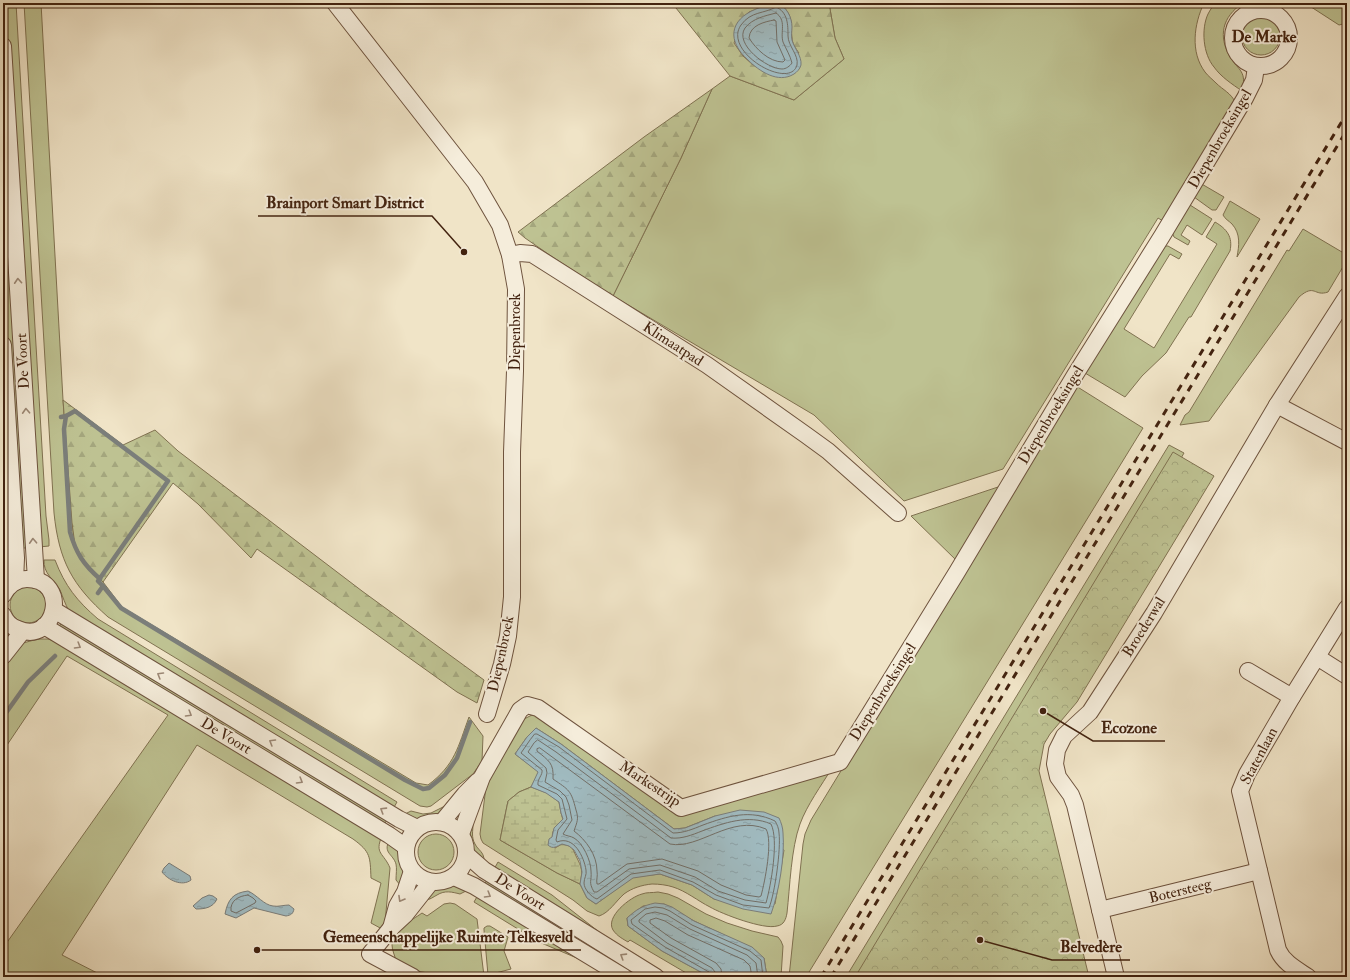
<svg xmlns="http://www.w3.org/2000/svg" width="1350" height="980" viewBox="0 0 1350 980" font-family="'IM FELL Double Pica',serif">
  <defs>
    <pattern id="forest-firs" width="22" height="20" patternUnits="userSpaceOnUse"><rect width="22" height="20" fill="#bec292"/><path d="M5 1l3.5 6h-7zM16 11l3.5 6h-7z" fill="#a4a67d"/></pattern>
    <pattern id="wetland-marsh" width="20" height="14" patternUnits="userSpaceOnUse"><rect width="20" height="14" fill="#bec292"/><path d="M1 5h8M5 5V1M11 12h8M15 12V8" fill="none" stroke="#a4a67d"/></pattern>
    <pattern id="park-crowns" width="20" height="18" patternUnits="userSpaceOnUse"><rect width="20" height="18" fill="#bec292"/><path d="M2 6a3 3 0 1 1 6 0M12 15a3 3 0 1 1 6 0" fill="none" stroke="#a4a67d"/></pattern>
    <pattern id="water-ripples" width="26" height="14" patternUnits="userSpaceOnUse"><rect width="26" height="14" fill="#a0bbc1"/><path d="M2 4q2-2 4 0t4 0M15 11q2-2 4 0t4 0" fill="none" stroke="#8ba0a5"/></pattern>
  </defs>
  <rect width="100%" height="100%" fill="#f0e4c7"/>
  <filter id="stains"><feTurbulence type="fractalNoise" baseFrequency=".005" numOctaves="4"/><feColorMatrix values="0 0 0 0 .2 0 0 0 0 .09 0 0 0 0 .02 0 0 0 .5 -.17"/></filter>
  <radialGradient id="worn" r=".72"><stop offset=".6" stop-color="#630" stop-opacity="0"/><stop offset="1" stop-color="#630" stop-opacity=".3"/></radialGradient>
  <g fill="#bec292" stroke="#807251" fill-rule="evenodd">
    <path d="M 5,3 L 16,3 L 46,516 L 49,540 L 49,546 L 39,547 L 35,504 Z"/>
    <path d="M 24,3 L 41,3 L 63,400 L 72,523 L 75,545 L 87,565 L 100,578 L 122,607 L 416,783 L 428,785 C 455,765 458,747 469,717 L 483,736 L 482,761 L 473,774 L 431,806 L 427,807 L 420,806 L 108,617 C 72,585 59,561 54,513 Z"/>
    <path d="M 829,3 L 1204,3 C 1194,24 1190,52 1205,72 C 1208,76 1212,79 1216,83 C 1223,90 1231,93 1235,102 L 1163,221 L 1158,218 L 1003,469 L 904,501 L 814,415 L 613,296 L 681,158 L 712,89 L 730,76 L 794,100 L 844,59 L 835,38 Z"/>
    <path d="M 1215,3 L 1243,3 C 1222,17 1218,36 1230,57 C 1239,71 1247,71 1242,91 C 1232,84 1221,77 1214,67 C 1203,54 1201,29 1208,14 C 1210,10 1213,6 1215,3 Z"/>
    <path d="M 1305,3 L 1347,3 L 1347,23 L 1339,25 Z"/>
    <circle cx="1261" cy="36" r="19"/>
    <path d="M 3,101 L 30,548 L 19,548 L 3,285 Z"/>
    <path d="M 1200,183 L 1224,197 L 1216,210 L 1212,210 L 1194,197 Z"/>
    <path d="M 1230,201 L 1260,219 L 1237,257 C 1239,246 1241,234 1232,224 C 1229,221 1225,219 1223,215 Z"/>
    <path d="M 1190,205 L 1212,219 L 1202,235 L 1187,225 L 1181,235 L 1190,241 L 1188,245 L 1174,237 L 1172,232 L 1188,206 Z"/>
    <path d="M 1215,222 C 1227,229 1233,237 1230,251 L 1191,317 L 1189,317 L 1166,353 L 1142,376 L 1125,397 L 1085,373 L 1163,246 L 1168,246 L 1182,254 L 1179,259 L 1170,254 L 1124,329 L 1154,348 L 1217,244 L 1206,237 Z"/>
    <path d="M 1303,229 L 1347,255 L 1347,260 L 1328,292 C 1314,297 1315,283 1299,297 L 1209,421 L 1180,425 L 1185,415 L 1189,412 L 1287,250 L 1289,251 Z"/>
    <path d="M 1076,386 L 1143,428 L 806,977 L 789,977 L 803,844 L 805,834 L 811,820 Z"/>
    <path d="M 3,412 L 11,546 L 3,547 Z"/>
    <path d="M 1169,445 L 1184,453 L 882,977 L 846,977 Z"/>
    <path d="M 1004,485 L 957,561 L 911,516 Z"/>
    <path d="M 44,560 L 55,560 C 65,586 77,601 98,619 L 397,802 L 393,809 L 69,611 C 65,604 63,597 60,590 C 54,580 43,573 44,560 Z"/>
    <circle cx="28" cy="605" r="18"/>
    <path d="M 63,620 L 388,818 L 383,827 L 57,630 Z"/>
    <path d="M 38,639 L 48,639 L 55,641 L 382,836 C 374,854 384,853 390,868 L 385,923 L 382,929 L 371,923 L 381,883 L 371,878 C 370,857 371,852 353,839 L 197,745 L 62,955 L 105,977 L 3,977 L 3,948 L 168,715 L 67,656 L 3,751 L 3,664 L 23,643 Z"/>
    <path d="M 532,715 L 537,715 L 671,811 L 832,768 C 821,786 807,805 800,824 C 791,849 790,886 787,913 C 786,919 784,925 777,926 C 764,930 722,914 710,907 C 698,901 686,891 673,887 C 667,885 659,884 652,884 C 642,885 632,888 624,894 C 616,901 609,913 599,916 L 587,911 L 573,900 L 483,843 L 481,839 L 480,834 L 487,779 L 522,720 ZM 536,728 L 561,744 L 674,829 L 685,828 L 715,816 L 784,850 L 775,904 L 714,899 L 692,885 L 660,874 L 633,877 L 596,904 L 587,898 L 580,884 L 557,873 L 500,840 L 508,801 L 519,792 L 531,787 L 539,772 L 515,754 L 527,737 Z"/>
    <path d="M 445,806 L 440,815 C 426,821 419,821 405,814 L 411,811 L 423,814 L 431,813 Z"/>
    <path d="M 473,824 C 473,831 471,837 475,844 C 478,850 484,852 484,860 L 470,848 L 467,835 Z"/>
    <circle cx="436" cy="852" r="18"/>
    <path d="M 389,841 C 404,856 406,865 401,886 L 396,880 C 396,874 397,869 396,864 C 393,854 383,853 389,841 Z"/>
    <path d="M 498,862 L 552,895 L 608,939 L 493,871 Z"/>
    <path d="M 488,878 L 559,926 L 558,928 L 483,887 Z"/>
    <path d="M 448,886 L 454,886 L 466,891 L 460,894 C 452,892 445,890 437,895 C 433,897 430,900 425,900 L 435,889 Z"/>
    <path d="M 658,892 L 668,894 L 678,898 L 706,914 L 727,923 L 752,931 L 778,937 L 781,941 L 783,946 L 781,977 L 767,977 L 764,958 L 720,933 L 694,921 L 664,904 L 643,906 L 627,918 L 628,926 L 662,951 L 710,977 L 693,977 L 630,940 L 628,942 C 623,939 617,936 613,930 C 605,917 630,897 642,894 C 647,892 652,893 658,892 Z"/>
    <path d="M 478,895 L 591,964 L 539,942 L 474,902 Z"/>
    <path d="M 450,903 L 455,904 L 477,919 L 484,976 L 451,977 L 411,970 L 396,961 C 395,956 392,950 392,945 C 393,929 411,921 422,913 L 427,916 L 444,904 Z"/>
    <path d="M 487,926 L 490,926 L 508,937 L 504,951 L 511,969 L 488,975 L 484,930 L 484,928 Z"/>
  </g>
  <g fill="url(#forest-firs)" stroke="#807251" fill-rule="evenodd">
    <path d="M 672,3 L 829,3 L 835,38 L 844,59 L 794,100 L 730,76 ZM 783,6 C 794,19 790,23 792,38 C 792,43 796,49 799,53 L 753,65 L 743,56 L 734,43 L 743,18 L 749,12 L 757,9 Z"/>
    <path d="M 712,89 L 681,158 L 613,296 L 554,258 L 525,238 L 518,232 L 644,137 Z"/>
    <path d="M 63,400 L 123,445 L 155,430 L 178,451 L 362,591 L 484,680 L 477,703 L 457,692 L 257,549 L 251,558 L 198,504 L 173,483 L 103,582 L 87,565 L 75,545 L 72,523 Z"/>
  </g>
  <path fill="url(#wetland-marsh)" stroke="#807251" d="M 531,787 L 547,793 L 559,802 L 561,813 L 563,819 C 552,832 550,830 555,848 L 562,844 C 572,846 572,847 576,856 C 582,868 583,870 580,884 L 557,873 L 500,840 L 508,801 L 519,792 Z"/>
  <path fill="url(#park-crowns)" stroke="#807251" d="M 1173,452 L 1214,476 L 1077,702 L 1050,734 L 1044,744 L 1039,771 L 1089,977 L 855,977 Z"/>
  <g fill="url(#water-ripples)" stroke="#7b7e7a">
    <path d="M 777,4 C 787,6 792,18 792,27 C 792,31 791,36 792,40 C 794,48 802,56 801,65 C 800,69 797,72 794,74 C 778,84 759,71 748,60 C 727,41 729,20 756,9 C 763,6 770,5 777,4 Z"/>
    <path d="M 536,728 L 561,744 L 674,829 L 685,828 L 715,816 L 740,810 L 764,812 L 779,818 C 781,822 783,828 783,833 C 785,856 779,892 771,914 L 743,909 L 714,899 L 692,885 L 660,874 L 633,878 L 596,904 L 587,898 L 580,884 L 582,872 L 580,861 L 574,850 L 569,846 L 562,844 C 557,846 553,850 548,845 L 549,839 L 552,837 L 554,828 L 563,819 L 561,813 L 559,802 L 546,793 L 531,787 L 538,772 L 515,754 L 527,737 Z"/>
    <path d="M 169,863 L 190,876 L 191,880 C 182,887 168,880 162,872 L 164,868 Z"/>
    <path d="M 248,891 C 257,895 264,905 273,906 C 278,907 284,905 289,905 L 294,909 C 293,914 291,915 286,916 L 254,908 L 236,918 L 225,914 C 228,899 233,893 248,891 Z"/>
    <path d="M 209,895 L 213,896 L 217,899 C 213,908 204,909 196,909 L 193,906 L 202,898 Z"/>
    <path d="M 655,903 L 664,904 L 672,907 L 694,921 L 752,947 L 764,958 L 767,977 L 710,977 L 662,951 L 628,926 L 627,918 C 637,909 642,906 655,903 Z"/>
  </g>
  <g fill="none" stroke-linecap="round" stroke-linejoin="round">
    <g stroke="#726f68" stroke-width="1">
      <path d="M 776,7 C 788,12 788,25 788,36 C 788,46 799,55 797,65 C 790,91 722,52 741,25 C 751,11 764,14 776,7 Z"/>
      <path d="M 776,13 C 787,20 780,32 783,42 C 786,49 790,55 792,63 C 790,66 786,69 782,69 C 767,69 734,44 745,28 C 753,18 765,16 776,13 Z"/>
      <path d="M 774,20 L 776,21 L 777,42 L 785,60 L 783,62 C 769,62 756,49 749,38 C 750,25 764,22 774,20 Z"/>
      <path d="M 535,734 L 537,734 L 559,747 L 673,833 C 684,833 693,829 703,825 C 728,816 750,809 775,821 C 777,824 779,829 779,833 C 781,849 775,893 769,908 L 743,905 L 716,895 L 693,882 L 660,870 L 631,874 L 597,899 C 591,897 584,889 584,883 C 584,878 587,875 586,870 C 584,857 574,835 557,842 L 556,840 L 558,830 L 567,819 L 562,799 L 557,794 L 538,785 C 537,779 543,775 542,770 L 521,753 L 530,740 Z"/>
      <path d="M 538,740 L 556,752 L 671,838 C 682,839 692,835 702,831 C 724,823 748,814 771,824 C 779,840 771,885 766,903 L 745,900 L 718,891 L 695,877 L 660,865 L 629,869 L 597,892 L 594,892 C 588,881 592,882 591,871 C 591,861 583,843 574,838 C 571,836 566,836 563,834 L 572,820 L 569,805 L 566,797 L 560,791 L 545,782 L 547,773 L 546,768 L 528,752 L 534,743 Z"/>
      <path d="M 540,748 L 670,844 C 699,850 731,814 766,829 C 773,841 765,881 761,896 L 759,897 L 746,895 L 721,885 L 698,871 L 662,859 L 627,864 L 599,884 L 597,884 C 596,880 598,876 597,871 C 597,855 586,840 574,831 C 577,822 579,819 576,810 C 571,790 569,790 553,779 C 554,763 549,761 537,751 L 537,749 Z"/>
      <path d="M 248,895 L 253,898 L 256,901 L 255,903 L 236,913 L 231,911 C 230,901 238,896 248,895 Z"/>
      <path d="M 711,977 L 709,972 L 665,947 L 632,924 L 631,920 L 645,909 L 655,907 L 663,908 L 670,911 L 692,925 L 750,951 L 761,960 L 763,977"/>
      <path d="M 716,977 L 715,972 L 712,968 L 667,943 L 639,922 L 639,920 L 646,914 L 655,912 L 667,915 L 690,929 L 747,955 L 756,963 L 758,977"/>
      <path d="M 722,977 L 721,969 L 716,963 L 671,938 L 650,923 L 650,920 L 656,918 L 665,921 L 688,935 L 744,960 L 750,966 L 752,977"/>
    </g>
    <g stroke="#7b7e7a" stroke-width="4.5">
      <path d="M 66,416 L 64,429 L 70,532 C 76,553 83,564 100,579"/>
      <path d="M 61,417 L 66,416 L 75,411 L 168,481 L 98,581 L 103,586 L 98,593"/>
      <path d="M 103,586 L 121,608 L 405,780 L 423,789 L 429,788 L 445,775 L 457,758 L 470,722"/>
      <path d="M 3,717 L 28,682 L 55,656"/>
    </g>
    <g stroke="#6e533e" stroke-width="18">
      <g id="minor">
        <path d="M 335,3 L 475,182 L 500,225 L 510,255 L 516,289 L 515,371 L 512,452 L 512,597 L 508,636 L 502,664 L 487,714"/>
        <circle cx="1261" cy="38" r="28"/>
        <path d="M 3,46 L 36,580"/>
        <path d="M 510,255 L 520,253 L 532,254 L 707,365 L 806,435 L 828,451 L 898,513"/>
        <path d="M 3,345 L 16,558 L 15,582"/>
        <path d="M 1277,405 L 1347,442"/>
        <path d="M 3,595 C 8,586 16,579 27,579 C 71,579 56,646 18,629 C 11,627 6,622 3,615"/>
        <path d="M 54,610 L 399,819 L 417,828"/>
        <path d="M 44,626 L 389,835 L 406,847"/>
        <path d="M 3,656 L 22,632"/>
        <path d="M 1317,657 L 1347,676"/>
        <path d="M 1248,671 L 1292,697"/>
        <circle cx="436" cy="852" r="30"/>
        <path d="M 442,822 L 465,794 L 478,781"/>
        <path d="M 461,834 L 482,777 L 520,710 L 527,705 L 538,708 L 681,808 L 840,762 L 957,572 L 1075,375 L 1162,236 L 1245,98 L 1254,80 L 1256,67"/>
        <path d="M 467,855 L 484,870 L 656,977"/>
        <path d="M 454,877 L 474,886 L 624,977"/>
        <path d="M 1100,910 L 1259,871"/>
        <path d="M 391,928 L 397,906 L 405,892 L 412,871"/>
        <path d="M 413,977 L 370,954 L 391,928 L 405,915 L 431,882"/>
        <path d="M 1116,977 L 1075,805 L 1071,795 L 1058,777 L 1055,764 L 1057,750 L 1064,736 L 1090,712 L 1154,613 L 1277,405 L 1347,296"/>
        <path d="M 1308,977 C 1296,969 1284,963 1278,950 L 1240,791 L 1247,774 L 1292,697 L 1347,608"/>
      </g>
    </g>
    <use href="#minor" stroke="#f5eddb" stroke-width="16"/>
    <g stroke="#432310" stroke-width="3" stroke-dasharray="7 7" stroke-linecap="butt">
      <path d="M 821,977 L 1347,113"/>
      <path d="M 831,977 L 1347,130"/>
    </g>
  </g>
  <defs><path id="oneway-chevron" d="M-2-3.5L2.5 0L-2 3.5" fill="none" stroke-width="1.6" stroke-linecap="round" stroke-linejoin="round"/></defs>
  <g stroke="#9c8876">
    <use href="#oneway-chevron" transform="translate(18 281) rotate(-94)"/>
    <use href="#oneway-chevron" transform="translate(26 411) rotate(-93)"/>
    <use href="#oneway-chevron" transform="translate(33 541) rotate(-93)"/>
    <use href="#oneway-chevron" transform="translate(78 646) rotate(31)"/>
    <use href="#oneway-chevron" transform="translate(160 675) rotate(-149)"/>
    <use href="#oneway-chevron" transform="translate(189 714) rotate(31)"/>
    <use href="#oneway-chevron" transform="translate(272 742) rotate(-149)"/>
    <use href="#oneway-chevron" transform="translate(300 781) rotate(31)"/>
    <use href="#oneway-chevron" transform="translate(383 810) rotate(-148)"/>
    <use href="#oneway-chevron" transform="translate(488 895) rotate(31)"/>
    <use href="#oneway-chevron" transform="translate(401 899) rotate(120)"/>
    <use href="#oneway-chevron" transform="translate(623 956) rotate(-148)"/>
  </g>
  <g text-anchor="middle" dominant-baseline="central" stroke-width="4" stroke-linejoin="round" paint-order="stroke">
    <g font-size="15" fill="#432310" stroke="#f5eddb">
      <text transform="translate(1220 139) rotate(-60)">Diepenbroeksingel</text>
      <text transform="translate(515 332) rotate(-90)">Diepenbroek</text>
      <text transform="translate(673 344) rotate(33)">Klimaatpad</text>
      <text transform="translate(23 361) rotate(-93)">De Voort</text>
      <text transform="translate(1051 415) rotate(-59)">Diepenbroeksingel</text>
      <text transform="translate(1144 627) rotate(-58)">Broederwal</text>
      <text transform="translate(501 654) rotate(-78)">Diepenbroek</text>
      <text transform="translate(883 692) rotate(-58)">Diepenbroeksingel</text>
      <text transform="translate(226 736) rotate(31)">De Voort</text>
      <text transform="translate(1259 756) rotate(-62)">Statenlaan</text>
      <text transform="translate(650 784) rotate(33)">Markestrijp</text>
      <text transform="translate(1180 891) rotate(-14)">Botersteeg</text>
      <text transform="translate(520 892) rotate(32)">De Voort</text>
    </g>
    <g font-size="16" font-weight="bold" fill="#432310" stroke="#f5eddb">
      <text x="1264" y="37">De Marke</text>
    </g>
  </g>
  <path fill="none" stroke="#432310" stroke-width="1.5" d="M464 252L432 216H258M1043 711L1093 741H1165M257 950L315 950H581M980 940L1052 960H1130"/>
  <g fill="#432310" stroke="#f5eddb" stroke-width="1.5">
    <circle cx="464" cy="252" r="4"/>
    <circle cx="1043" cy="711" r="4"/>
    <circle cx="257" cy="950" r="4"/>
    <circle cx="980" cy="940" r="4"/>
  </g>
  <g font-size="16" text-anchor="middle" font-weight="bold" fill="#432310" stroke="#f5eddb" stroke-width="4" stroke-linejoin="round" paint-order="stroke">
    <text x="345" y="208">Brainport Smart District</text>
    <text x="1129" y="733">Ecozone</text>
    <text x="448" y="942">Gemeenschappelijke Ruimte Telkesveld</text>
    <text x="1091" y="952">Belvedère</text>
  </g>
  <rect width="1350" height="980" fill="none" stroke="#f0e4c7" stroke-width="16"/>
  <rect x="4" y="4" width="1342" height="972" fill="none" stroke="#432310" stroke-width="2"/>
  <rect x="8" y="8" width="1334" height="964" fill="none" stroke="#432310"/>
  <rect width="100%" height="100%" filter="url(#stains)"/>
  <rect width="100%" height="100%" fill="url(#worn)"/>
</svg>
